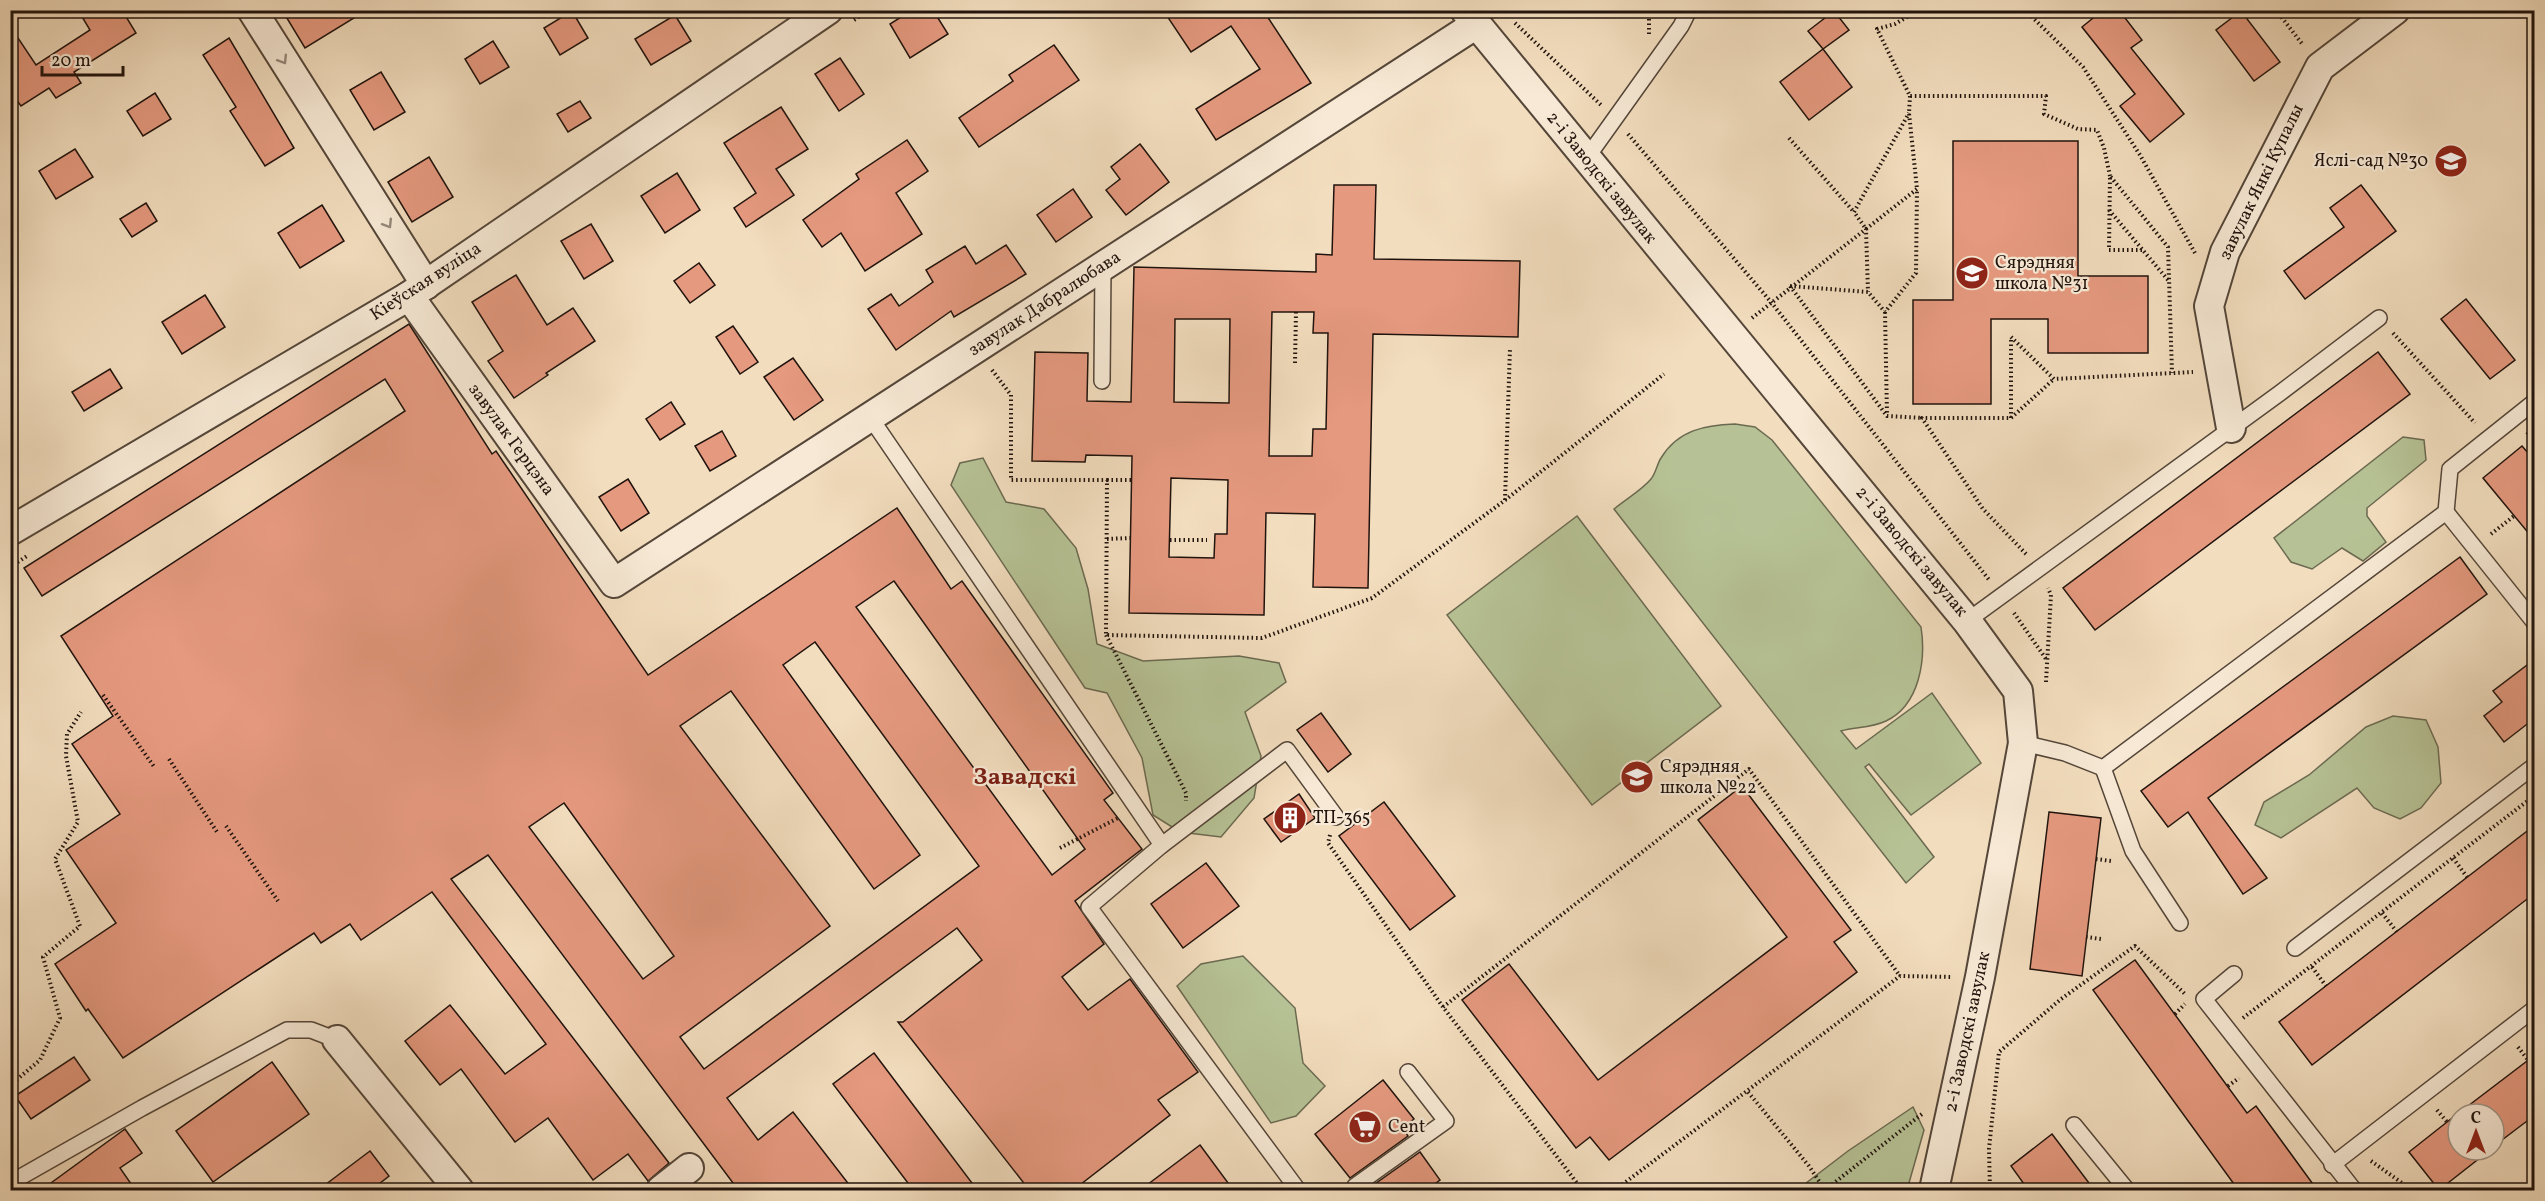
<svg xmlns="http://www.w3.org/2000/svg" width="2545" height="1201" viewBox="0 0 2545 1201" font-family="Vollkorn,serif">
  <rect width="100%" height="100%" fill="#f2ddbe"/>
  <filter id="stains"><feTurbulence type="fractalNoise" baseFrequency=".00333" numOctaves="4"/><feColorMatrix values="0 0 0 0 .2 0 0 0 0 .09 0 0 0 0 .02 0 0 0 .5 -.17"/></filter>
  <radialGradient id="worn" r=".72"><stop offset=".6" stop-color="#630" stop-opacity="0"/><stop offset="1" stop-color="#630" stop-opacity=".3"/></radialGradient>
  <g fill="#b6c295" stroke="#6b6a51" stroke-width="1.5">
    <path d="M 1735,424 L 1755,427 L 1772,440 L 1921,627 C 1926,659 1920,705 1886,721 C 1871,728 1856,727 1841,731 L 1856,749 L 1932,693 L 1981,763 L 1911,815 L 1869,764 L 1865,767 L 1934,857 L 1906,883 L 1614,509 C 1626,499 1642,490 1651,479 C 1656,473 1657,464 1661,458 C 1678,430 1705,425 1735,424 Z"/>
    <path d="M 2403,437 L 2424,440 L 2426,460 L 2367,508 L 2367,516 L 2386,542 L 2363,561 L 2342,548 L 2312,569 L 2291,562 L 2274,538 Z"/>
    <path d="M 983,458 L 1006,502 L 1044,509 L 1076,548 L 1088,589 L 1097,644 L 1143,661 L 1239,656 L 1279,663 L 1286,682 L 1245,712 L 1261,756 L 1254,798 L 1221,837 L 1180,832 L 1153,815 L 1142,758 L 1107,693 L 1085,688 L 951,485 L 960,463 Z"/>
    <path d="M 1577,516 L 1721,706 L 1592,805 L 1447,615 Z"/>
    <path d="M 2393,716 L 2426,720 L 2438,747 L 2441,783 L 2421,808 L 2400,819 L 2374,808 L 2357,788 L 2281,838 L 2255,825 L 2264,802 L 2309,775 L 2366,727 Z"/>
    <path d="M 1243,956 L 1295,1008 L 1303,1063 L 1325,1086 L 1296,1116 L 1271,1123 L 1177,986 L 1201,964 Z"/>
    <path d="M 1913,1107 L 1924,1130 L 1907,1190 L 1797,1190 L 1848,1151 Z"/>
  </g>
  <g fill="#e5997f" stroke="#20130d" stroke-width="1.5" fill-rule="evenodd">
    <path d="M 78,10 L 122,10 L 136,33 L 74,72 L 81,83 L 56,98 L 49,88 L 21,106 L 10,91 L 10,26 L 36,65 L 90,30 Z"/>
    <path d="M 282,10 L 367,10 L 305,48 Z"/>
    <path d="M 912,10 L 933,10 L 948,34 L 910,58 L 890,24 Z"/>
    <path d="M 1163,10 L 1263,10 L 1311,83 L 1216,140 L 1196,109 L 1260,69 L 1231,26 L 1191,52 Z"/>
    <path d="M 2103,10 L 2119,10 L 2142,40 L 2131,48 L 2184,114 L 2150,142 L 2120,106 L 2135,94 L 2082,27 Z"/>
    <path d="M 572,11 L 588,38 L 560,55 L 544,28 Z"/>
    <path d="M 1834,11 L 1849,30 L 1823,49 L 1808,31 Z"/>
    <path d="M 2241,11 L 2280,62 L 2254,81 L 2216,30 Z"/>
    <path d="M 675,15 L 691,41 L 651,65 L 635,39 Z"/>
    <path d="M 229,38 L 294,148 L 265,166 L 230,111 L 236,107 L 203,55 Z"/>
    <path d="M 493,41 L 509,67 L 480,84 L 465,59 Z"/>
    <path d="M 1054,45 L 1079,80 L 979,147 L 959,118 L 1013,81 L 1009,75 Z"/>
    <path d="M 1823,49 L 1852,87 L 1809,120 L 1780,82 Z"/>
    <path d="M 840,58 L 864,94 L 839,111 L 815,74 Z"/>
    <path d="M 381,72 L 405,112 L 374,130 L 350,90 Z"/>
    <path d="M 155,93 L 171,119 L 143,136 L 127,111 Z"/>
    <path d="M 580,101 L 591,118 L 568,132 L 557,114 Z"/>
    <path d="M 781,107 L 808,149 L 776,169 L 794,195 L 746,227 L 734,208 L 756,193 L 724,143 Z"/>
    <path d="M 907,140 L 928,171 L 896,193 L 922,234 L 865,271 L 841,233 L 822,247 L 803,220 L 859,179 L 856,174 Z"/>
    <path d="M 1953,141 L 2078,141 L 2078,276 L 2148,276 L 2148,353 L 2048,353 L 2048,319 L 1991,319 L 1991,404 L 1913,404 L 1913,300 L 1953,300 Z"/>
    <path d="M 1140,144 L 1169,182 L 1126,215 L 1106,190 L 1120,179 L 1111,167 Z"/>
    <path d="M 75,149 L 93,177 L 56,199 L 39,171 Z"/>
    <path d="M 429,157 L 453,197 L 412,222 L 388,182 Z"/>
    <path d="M 677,173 L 700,210 L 665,233 L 641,196 Z"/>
    <path d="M 1334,185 L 1376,185 L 1374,259 L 1520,261 L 1518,337 L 1373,334 L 1368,588 L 1313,587 L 1315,514 L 1266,513 L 1264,615 L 1129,613 L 1132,456 L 1086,455 L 1085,462 L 1032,461 L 1035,352 L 1088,353 L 1087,401 L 1131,402 L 1134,267 L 1316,272 L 1316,254 L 1332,255 ZM 1272,312 L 1314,312 L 1313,333 L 1328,333 L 1326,429 L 1313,429 L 1312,456 L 1269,456 ZM 1175,319 L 1230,319 L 1229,403 L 1174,402 ZM 1171,478 L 1228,480 L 1227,534 L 1215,534 L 1214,558 L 1169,557 Z"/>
    <path d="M 2361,185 L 2396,231 L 2305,299 L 2284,271 L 2344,227 L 2330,208 Z"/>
    <path d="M 1073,189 L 1092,217 L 1056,242 L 1037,215 Z"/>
    <path d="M 146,203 L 157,221 L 132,237 L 120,219 Z"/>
    <path d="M 322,205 L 344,241 L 300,268 L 278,233 Z"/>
    <path d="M 591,224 L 613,261 L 584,279 L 561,241 Z"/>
    <path d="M 1006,245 L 1026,274 L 954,317 L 951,311 L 896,350 L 868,309 L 891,294 L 899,306 L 933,282 L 926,270 L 965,246 L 976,264 Z"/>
    <path d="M 699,263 L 715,285 L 690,303 L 674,281 Z"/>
    <path d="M 516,275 L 547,325 L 573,308 L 595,341 L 546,373 L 548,375 L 514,398 L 488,361 L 503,351 L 472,302 Z"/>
    <path d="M 205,295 L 225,327 L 182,354 L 162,322 Z"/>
    <path d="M 2466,299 L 2515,360 L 2490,379 L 2441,319 Z"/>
    <path d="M 409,324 L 492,454 L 496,451 L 648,675 L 897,508 L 951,589 L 962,581 L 1113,793 L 1104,800 L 1142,849 L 1075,901 L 1104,944 L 1062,977 L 1088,1010 L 1130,979 L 1198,1072 L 1158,1100 L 1170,1115 L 1072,1191 L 1030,1191 L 898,1022 L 903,1022 L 982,960 L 957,928 L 727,1098 L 758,1140 L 793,1112 L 854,1191 L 739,1191 L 488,855 L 451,879 L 669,1163 L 648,1181 L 628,1154 L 593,1180 L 548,1118 L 515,1142 L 461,1069 L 440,1085 L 405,1041 L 450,1005 L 505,1074 L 546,1044 L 432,892 L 361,940 L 350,924 L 321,943 L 314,933 L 123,1058 L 88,1009 L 86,1011 L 55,964 L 116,923 L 66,850 L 120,814 L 72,744 L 113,716 L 61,636 L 405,411 L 385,379 L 42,596 L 24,568 ZM 894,581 L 1085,849 L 1052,875 L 856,607 ZM 815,642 L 979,866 L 704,1069 L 680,1037 L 830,926 L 680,726 L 731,691 L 874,889 L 920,855 L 783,665 ZM 564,803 L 674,956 L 643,979 L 529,827 Z"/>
    <path d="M 733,326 L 758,362 L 740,374 L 716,337 Z"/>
    <path d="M 2378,352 L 2410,394 L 2095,630 L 2063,588 Z"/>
    <path d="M 793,358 L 823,400 L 794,420 L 764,377 Z"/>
    <path d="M 110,369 L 122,388 L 84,411 L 72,392 Z"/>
    <path d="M 671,402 L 685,424 L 660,440 L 646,419 Z"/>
    <path d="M 722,431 L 736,456 L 710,471 L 695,446 Z"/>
    <path d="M 2522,446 L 2535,461 L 2535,541 L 2483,478 Z"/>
    <path d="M 628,479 L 649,513 L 621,531 L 599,497 Z"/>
    <path d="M 2460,557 L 2487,594 L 2208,798 L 2267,878 L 2243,894 L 2188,812 L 2168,827 L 2141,791 Z"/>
    <path d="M 2535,659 L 2535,718 L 2504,742 L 2484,716 L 2502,702 L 2493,691 Z"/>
    <path d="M 1321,713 L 1351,754 L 1328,772 L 1297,730 Z"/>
    <path d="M 1742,786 L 1851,930 L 1834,942 L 1857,972 L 1609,1160 L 1590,1137 L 1576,1148 L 1462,1000 L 1509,964 L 1598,1080 L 1787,937 L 1698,820 Z"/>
    <path d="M 1299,794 L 1315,818 L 1281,842 L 1264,819 Z"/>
    <path d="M 1384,802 L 1455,896 L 1410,930 L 1339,836 Z"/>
    <path d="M 2049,812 L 2101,818 L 2082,976 L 2030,969 Z"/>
    <path d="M 2535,825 L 2535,893 L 2312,1065 L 2279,1022 Z"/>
    <path d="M 1206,863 L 1239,906 L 1183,948 L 1151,904 Z"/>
    <path d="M 2135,960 L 2247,1113 L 2256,1106 L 2318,1191 L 2239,1191 L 2093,990 Z"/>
    <path d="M 874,1053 L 978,1191 L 914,1191 L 833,1084 Z"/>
    <path d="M 2535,1055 L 2535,1115 L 2494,1146 L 2494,1114 L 2458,1114 L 2458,1150 L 2490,1150 L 2439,1190 L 2409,1152 L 2447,1122 Z"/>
    <path d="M 74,1057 L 90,1080 L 31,1119 L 15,1096 Z"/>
    <path d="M 272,1062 L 309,1114 L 213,1182 L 176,1131 Z"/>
    <path d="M 1383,1080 L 1414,1119 L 1403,1128 L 1408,1136 L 1350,1178 L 1315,1134 Z"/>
    <path d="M 125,1129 L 142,1153 L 120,1168 L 136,1191 L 40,1191 Z"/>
    <path d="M 2052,1134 L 2095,1191 L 2029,1191 L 2011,1166 Z"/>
    <path d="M 1200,1145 L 1234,1191 L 1139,1191 Z"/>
    <path d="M 370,1151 L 389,1176 L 370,1191 L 317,1191 Z"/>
    <path d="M 1420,1152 L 1440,1180 L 1425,1191 L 1365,1191 Z"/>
  </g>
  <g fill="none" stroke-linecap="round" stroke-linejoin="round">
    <g stroke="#544639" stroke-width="18">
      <g id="service">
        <path d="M 1586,159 L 1681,26 L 1689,10"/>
        <path d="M 1102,381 L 1103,266"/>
        <path d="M 870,417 L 1162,845"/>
        <path d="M 2446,512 L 2534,622"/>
        <path d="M 1967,621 L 2280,393 L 2379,318"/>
        <path d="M 2023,743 L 2065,753 L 2103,768 L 2446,512 L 2450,469 L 2534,402"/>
        <path d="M 2103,768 L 2133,851 L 2180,923"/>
        <path d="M 2295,948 L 2534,766"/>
        <path d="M 2234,974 L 2204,999 L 2354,1190"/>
        <path d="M 2074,1125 L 2127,1190"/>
        <path d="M 2332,1165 L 2534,1009"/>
        <path d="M 10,1183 L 142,1108 L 287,1030 L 311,1030 L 337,1040"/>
        <path d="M 1298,1190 L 1089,907 L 1162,845 L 1287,750 L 1336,817"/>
        <path d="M 1354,1190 L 1355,1186 L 1446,1121 L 1408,1072"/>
      </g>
    </g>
    <g stroke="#544639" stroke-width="32">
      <g id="minor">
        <path d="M 252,10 L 426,285"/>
        <path d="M 1465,10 L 1967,621 L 2018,691 L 2023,743 L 1980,977 L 1934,1190"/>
        <path d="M 409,296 L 614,583 L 1475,25"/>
        <path d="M 2231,428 L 2209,306 L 2225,252 L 2320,67 L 2395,10"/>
        <path d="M 10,531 L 409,296 L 828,10"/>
        <path d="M 337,1040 L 459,1190"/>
        <path d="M 661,1190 L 689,1168"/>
      </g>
    </g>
    <g stroke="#20130d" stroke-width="4" stroke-dasharray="1.5 3" stroke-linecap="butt">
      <path d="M 1649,10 L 1649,35"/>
      <path d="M 1919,10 L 1895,24 L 1877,29 L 1910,96 L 2046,96 L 2044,114 L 2078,129 L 2097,130 L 2104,148 L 2110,176"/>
      <path d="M 2025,10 L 2083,67 L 2140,155 L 2195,253"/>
      <path d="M 2276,10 L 2303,45"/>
      <path d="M 854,20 L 869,10"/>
      <path d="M 1515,23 L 1601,105"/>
      <path d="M 1910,96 L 1909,113 L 1917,189"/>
      <path d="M 1628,134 L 1771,302 L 1990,581"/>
      <path d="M 1789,138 L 1854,212"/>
      <path d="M 2109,210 L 2168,280"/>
      <path d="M 2142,250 L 2109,250 L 2110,176 L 2168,247 L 2172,373"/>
      <path d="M 1790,286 L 1868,292 L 1885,312 L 1916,273 L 1917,189 L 1866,229 L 1854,212 L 1909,113"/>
      <path d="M 1790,286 L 1887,416 L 1922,418"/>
      <path d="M 1885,312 L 1887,415"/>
      <path d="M 1752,318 L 1866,229 L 1868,292"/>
      <path d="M 2393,333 L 2475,423"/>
      <path d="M 1295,363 L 1296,312"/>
      <path d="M 992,370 L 1011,395 L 1011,480 L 1107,480 L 1106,635 L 1262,638 L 1372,598 L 1504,501 L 1664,374"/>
      <path d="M 2011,418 L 2011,337 L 2054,379 L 2193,372"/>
      <path d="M 2527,432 L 2534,440"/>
      <path d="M 1107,480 L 1131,480"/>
      <path d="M 1505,500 L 1510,348"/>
      <path d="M 2491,534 L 2514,516"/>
      <path d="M 1107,539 L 1130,538"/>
      <path d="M 1170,540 L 1207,540"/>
      <path d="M 2026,554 L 1983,509 L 1922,418 L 2011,418 L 2054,379"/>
      <path d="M 10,567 L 27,556"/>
      <path d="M 2014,613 L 2046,659"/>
      <path d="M 1106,635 L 1186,793 L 1186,801"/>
      <path d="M 2046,682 L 2051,595 L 2048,588"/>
      <path d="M 103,695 L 155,768"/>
      <path d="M 169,759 L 217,832"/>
      <path d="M 226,826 L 278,901"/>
      <path d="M 1330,835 L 1328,843 L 1443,1007 L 1580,1187"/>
      <path d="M 1060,848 L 1120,817"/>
      <path d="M 2453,858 L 2467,877"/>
      <path d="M 2096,859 L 2111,861"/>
      <path d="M 2382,913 L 2397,932"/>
      <path d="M 2086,937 L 2101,939"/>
      <path d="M 2312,967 L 2326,986"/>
      <path d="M 1443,1007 L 1749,769 L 1900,976"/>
      <path d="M 2175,1014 L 2185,1004"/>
      <path d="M 2243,1018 L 2534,796"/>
      <path d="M 2518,1047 L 2528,1060"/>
      <path d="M 2228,1086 L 2239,1078"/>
      <path d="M 1748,1092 L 1809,1166 L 1825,1190"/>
      <path d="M 10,1110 L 14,1082 L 40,1060 L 60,1018 L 43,957 L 80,926 L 55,859 L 78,822 L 66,756 L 67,734 L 81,712"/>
      <path d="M 2437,1110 L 2447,1122"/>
      <path d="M 2371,1161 L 2412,1190"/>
      <path d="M 1570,1190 L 1580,1187 L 1584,1190"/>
      <path d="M 1615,1190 L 1900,976 L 1953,977"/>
      <path d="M 1825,1190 L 1922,1114"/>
      <path d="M 1990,1190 L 1989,1149 L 1999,1052 L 2061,999 L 2135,946 L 2185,994"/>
    </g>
    <use href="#service" stroke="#f7e9d5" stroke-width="15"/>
    <use href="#minor" stroke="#f7e9d5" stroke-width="28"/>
  </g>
  <defs><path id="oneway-chevron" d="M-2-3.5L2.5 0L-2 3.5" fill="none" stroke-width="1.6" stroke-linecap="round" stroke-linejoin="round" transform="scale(1.5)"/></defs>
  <g stroke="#96897b">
    <use href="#oneway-chevron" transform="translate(283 60) rotate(58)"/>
    <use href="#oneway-chevron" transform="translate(388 224) rotate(58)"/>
  </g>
  <defs>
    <g id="school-disc" transform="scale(1.725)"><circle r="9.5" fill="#8f2418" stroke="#f7e9d5"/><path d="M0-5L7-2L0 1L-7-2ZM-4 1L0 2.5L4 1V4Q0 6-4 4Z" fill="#fff"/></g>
    <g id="building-disc" transform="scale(1.725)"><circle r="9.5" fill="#8f2418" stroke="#f7e9d5"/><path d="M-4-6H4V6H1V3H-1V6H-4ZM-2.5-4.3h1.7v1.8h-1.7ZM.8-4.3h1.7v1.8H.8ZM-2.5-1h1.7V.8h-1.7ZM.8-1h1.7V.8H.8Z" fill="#fff"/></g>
    <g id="supermarket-disc" transform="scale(1.725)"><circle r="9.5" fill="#8f2418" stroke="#f7e9d5"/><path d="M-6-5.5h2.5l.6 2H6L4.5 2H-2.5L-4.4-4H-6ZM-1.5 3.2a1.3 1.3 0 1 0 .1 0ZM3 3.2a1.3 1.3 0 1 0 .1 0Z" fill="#fff"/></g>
  </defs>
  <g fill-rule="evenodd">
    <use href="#school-disc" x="2451" y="161"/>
    <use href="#school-disc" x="1972" y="273"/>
    <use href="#school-disc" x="1637" y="777"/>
    <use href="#building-disc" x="1290" y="818"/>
    <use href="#supermarket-disc" x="1365" y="1127"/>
  </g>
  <g text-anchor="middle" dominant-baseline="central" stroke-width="4.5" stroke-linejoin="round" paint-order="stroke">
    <g font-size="18" fill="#20130d" stroke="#f7e9d5" text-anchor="start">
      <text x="2428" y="161" text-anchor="end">Яслі-сад №30</text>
      <text x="1995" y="263">Сярэдняя<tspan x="1995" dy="21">школа №31</tspan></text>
      <text x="1660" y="767">Сярэдняя<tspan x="1660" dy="21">школа №22</tspan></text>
      <text x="1313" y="818">ТП-365</text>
      <text x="1388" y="1127">Cent</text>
    </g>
    <g font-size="18" fill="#20130d" stroke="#f7e9d5">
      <text transform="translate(1601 178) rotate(51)">2-і Заводскі завулак</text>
      <text transform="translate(2262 182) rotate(-64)">завулак Янкі Купалы</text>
      <text transform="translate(426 282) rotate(-33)">Кіеўская вуліца</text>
      <text transform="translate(1045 304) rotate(-33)">завулак Дабралюбава</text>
      <text transform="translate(511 440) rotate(54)">завулак Герцэна</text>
      <text transform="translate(1911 552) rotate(50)">2-і Заводскі завулак</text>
      <text transform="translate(1968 1032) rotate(-78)">2-і Заводскі завулак</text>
    </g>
    <g font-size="24" font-weight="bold" fill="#7a1f14" stroke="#f7e9d5">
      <text x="1025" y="778">Завадскі</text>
    </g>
  </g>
  <rect width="2545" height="1201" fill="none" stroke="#f2ddbe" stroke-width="36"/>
  <rect x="12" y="12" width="2521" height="1177" fill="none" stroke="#20130d" stroke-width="3"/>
  <rect x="18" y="18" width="2509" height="1165" fill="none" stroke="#20130d" stroke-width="1.5"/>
  <g transform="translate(2476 1132)"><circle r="28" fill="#f7e9d5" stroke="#a19385" stroke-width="1.5"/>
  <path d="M0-4.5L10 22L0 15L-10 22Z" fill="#8f2418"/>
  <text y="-9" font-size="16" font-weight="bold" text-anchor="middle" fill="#20130d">С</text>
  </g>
  <path d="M42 66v9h81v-9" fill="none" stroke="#20130d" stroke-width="3"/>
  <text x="51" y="66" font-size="18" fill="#20130d" stroke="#f7e9d5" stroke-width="4.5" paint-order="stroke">20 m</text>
  <rect width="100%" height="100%" filter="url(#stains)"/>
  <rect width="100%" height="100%" fill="url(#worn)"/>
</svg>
